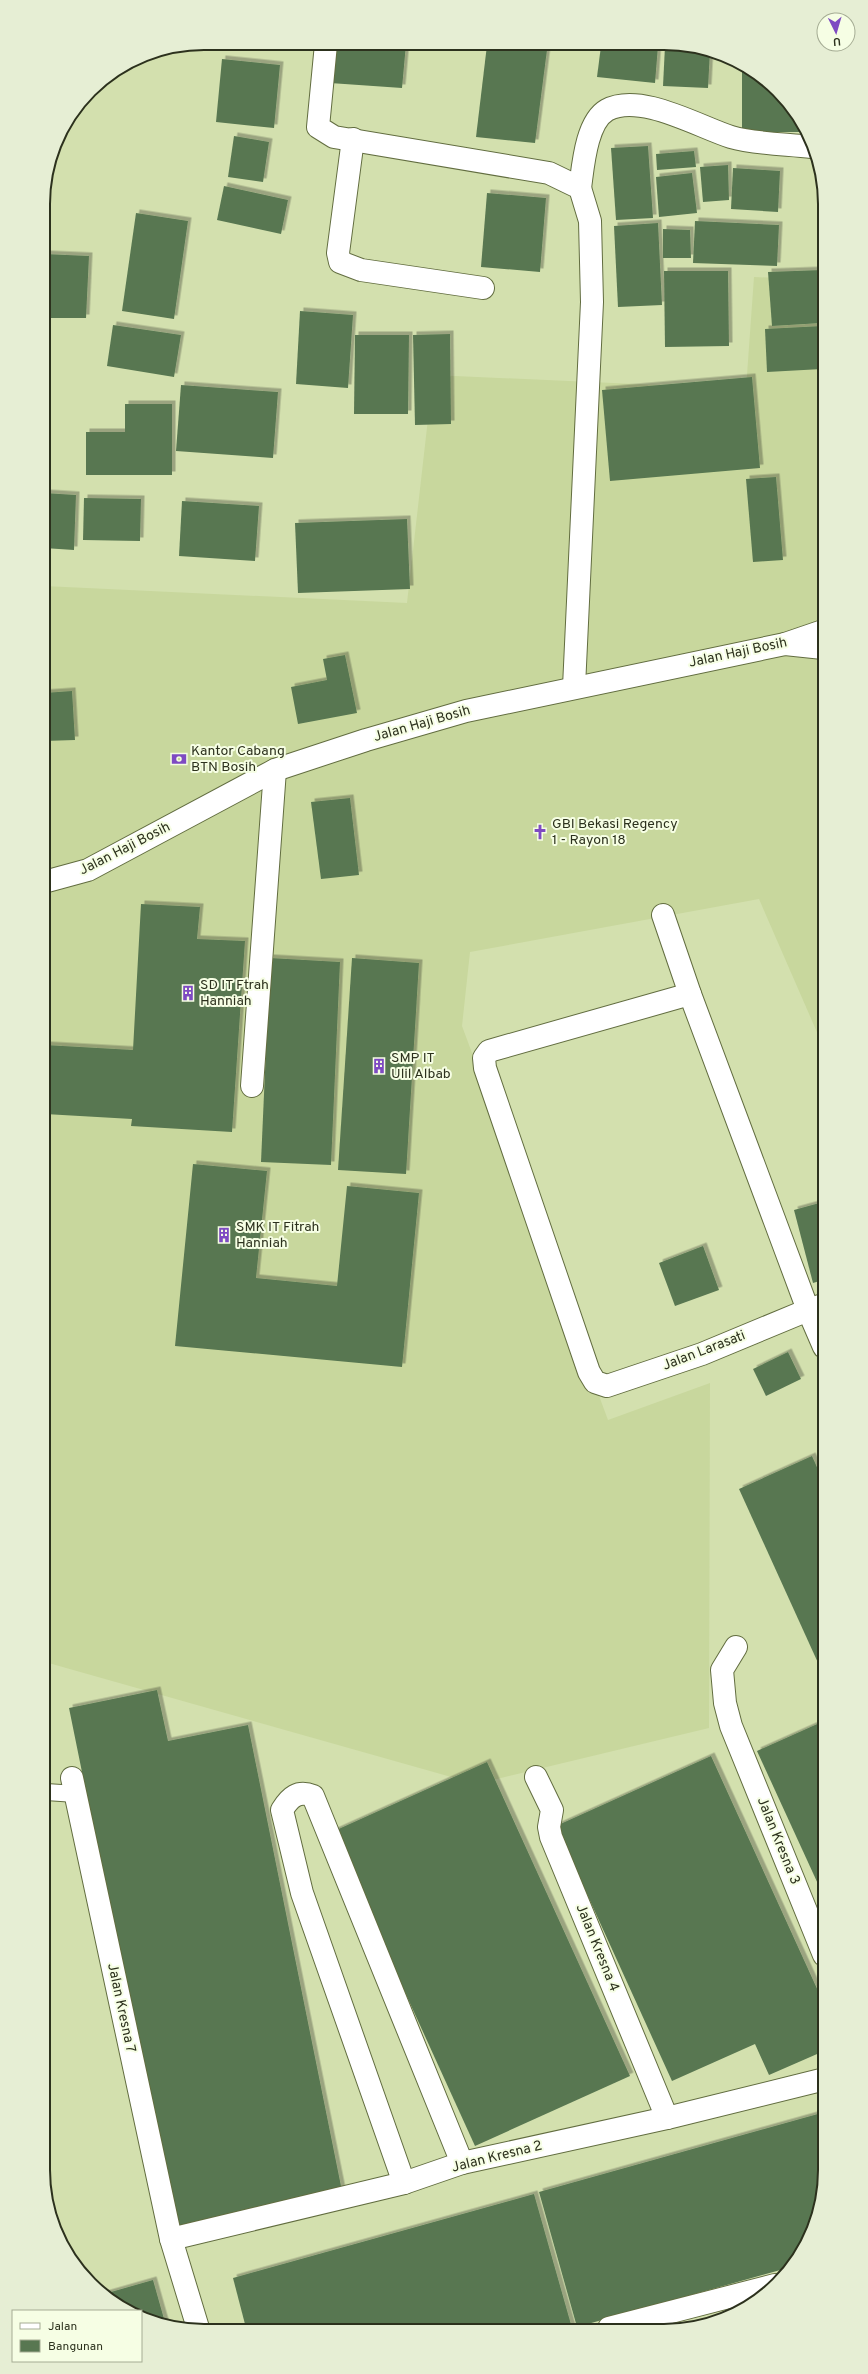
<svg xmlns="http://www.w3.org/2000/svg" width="868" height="2374" viewBox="0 0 868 2374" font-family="Overpass,sans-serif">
  <defs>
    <filter id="shadow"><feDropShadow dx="3.5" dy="-3.5" stdDeviation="0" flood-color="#0004"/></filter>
  </defs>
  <rect width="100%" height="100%" fill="#d3e0ae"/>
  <path fill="#c8d79d" d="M 754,277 L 822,280 L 823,1046 L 759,899 L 470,952 L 462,1026 L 608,1420 L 710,1383 L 709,1728 L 476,1784 L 45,1662 L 44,586 L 407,603 L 433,375 L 746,389 Z"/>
  <g fill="#587751" filter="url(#shadow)">
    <path d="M 333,44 L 406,44 L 402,88 L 330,83 Z"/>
    <path d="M 487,45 L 547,50 L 535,143 L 476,137 Z"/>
    <path d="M 601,46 L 658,46 L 655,83 L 597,77 Z"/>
    <path d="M 665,46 L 696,46 L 710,51 L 708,88 L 663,86 Z"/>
    <path d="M 222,59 L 280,65 L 274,128 L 216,122 Z"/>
    <path d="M 748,67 L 778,90 L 804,124 L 807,132 L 742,132 L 742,71 L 748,71 Z"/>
    <path d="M 234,136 L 269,142 L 263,182 L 228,177 Z"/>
    <path d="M 648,146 L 653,218 L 616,220 L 611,148 Z"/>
    <path d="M 694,151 L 696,167 L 657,170 L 656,154 Z"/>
    <path d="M 728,165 L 729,200 L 703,202 L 700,167 Z"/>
    <path d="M 733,168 L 780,171 L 778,212 L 731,209 Z"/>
    <path d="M 692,173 L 697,213 L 659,217 L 656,177 Z"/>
    <path d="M 224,186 L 288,200 L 281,234 L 217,220 Z"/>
    <path d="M 487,193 L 546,198 L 540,272 L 481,267 Z"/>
    <path d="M 136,213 L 188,221 L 174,319 L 122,311 Z"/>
    <path d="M 695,221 L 779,225 L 777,266 L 693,263 Z"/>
    <path d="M 658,223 L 662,305 L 618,307 L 614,226 Z"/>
    <path d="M 663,229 L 690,230 L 691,258 L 663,258 Z"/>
    <path d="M 44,254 L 89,256 L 86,318 L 44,318 Z"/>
    <path d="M 822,270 L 822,323 L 772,326 L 768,272 Z"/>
    <path d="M 664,271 L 728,271 L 729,346 L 665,347 Z"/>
    <path d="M 300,311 L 353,315 L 348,388 L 296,384 Z"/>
    <path d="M 113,325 L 181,335 L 174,377 L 107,366 Z"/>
    <path d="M 822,326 L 822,369 L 767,372 L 765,329 Z"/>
    <path d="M 450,334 L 451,424 L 415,425 L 413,335 Z"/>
    <path d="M 355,335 L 409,335 L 408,414 L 354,414 Z"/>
    <path d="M 752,377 L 760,468 L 610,481 L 602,390 Z"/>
    <path d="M 181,385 L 278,392 L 273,458 L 176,451 Z"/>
    <path d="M 125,404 L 172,404 L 172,475 L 86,475 L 86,432 L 125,432 Z"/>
    <path d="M 776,477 L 783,560 L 753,562 L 746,479 Z"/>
    <path d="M 44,493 L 76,495 L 74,550 L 44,548 Z"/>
    <path d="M 84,498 L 141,499 L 140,541 L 83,540 Z"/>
    <path d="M 182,501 L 259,506 L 255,561 L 179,556 Z"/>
    <path d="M 407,519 L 410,589 L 298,593 L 295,523 Z"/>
    <path d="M 345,655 L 357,713 L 298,724 L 291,687 L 327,680 L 323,659 Z"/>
    <path d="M 72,691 L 75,740 L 44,741 L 44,693 Z"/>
    <path d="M 350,798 L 359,875 L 321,879 L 311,802 Z"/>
    <path d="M 141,904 L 200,907 L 197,939 L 245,941 L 232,1132 L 131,1126 L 132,1119 L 45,1114 L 45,1045 L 133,1050 Z"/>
    <path d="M 270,958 L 340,962 L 331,1165 L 261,1162 Z"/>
    <path d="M 352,958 L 419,963 L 406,1174 L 338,1170 Z"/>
    <path d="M 193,1164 L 267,1171 L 256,1278 L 337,1286 L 347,1186 L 419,1193 L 402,1367 L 175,1346 Z"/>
    <path d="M 823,1202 L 823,1280 L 813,1283 L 794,1210 Z"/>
    <path d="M 703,1246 L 719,1290 L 675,1306 L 659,1263 Z"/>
    <path d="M 788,1352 L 801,1379 L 766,1396 L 753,1369 Z"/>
    <path d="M 812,1456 L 824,1483 L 824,1676 L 739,1489 Z"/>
    <path d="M 157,1690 L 168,1741 L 248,1725 L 343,2196 L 175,2230 L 69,1708 Z"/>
    <path d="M 824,1721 L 824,1897 L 757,1751 Z"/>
    <path d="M 711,1756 L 824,2004 L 824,2051 L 769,2075 L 755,2044 L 672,2081 L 556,1826 Z"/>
    <path d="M 487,1762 L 630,2076 L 475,2146 L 332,1832 Z"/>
    <path d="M 825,2112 L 825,2181 L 813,2232 L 791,2267 L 577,2327 L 539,2192 Z"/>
    <path d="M 534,2194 L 572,2328 L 246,2328 L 233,2278 Z"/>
    <path d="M 153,2280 L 166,2326 L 141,2317 L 141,2311 L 128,2311 L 104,2294 Z"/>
  </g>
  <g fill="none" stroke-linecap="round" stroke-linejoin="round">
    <g stroke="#626d40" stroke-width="18">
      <path id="lane" d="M 46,1792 L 76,1794"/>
    </g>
    <g stroke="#626d40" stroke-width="24">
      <g id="street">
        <path d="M 326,44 L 318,127 L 334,137 L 549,173 L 580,188 L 590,221 L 592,302 L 574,687"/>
        <path d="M 353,139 L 338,253 L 340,262 L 361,270 L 483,288"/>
        <path d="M 580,188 C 583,167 586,122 607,110 C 640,92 699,127 731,137 C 755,144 787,144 812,147"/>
        <path d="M 785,644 L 823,648"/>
        <path d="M 663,915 L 690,994 L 808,1310 L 824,1347"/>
        <path d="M 690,994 L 489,1051 L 484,1058 L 485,1068 L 589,1372 L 595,1382 L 607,1386 L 702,1354 L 808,1310 L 823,1305"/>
        <path d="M 252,1086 L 275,770"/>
        <path d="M 736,1647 L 722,1670 L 725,1703 L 731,1726 L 824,1955"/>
        <path d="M 536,1777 L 552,1810 L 549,1827 L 551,1837 L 667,2118"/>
        <path d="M 72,1778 L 171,2239 L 198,2328"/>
        <path d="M 404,2183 L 302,1893 L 282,1810 C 290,1797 298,1790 313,1796 L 462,2163"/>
        <path d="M 171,2239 L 404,2183 L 462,2163 L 667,2118 L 825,2079"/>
        <path d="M 609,2328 L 775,2285"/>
      </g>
    </g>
    <g stroke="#626d40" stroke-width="24">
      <path id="secondary" d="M 44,882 L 88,870 L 275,770 L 366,740 L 466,711 L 785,644 L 823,631"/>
    </g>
    <use href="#lane" stroke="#fff" stroke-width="16"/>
    <use href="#street" stroke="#fff" stroke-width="22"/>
    <use href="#secondary" stroke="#fff" stroke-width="22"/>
  </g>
  <defs>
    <g id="bank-bare" transform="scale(1.2)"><path d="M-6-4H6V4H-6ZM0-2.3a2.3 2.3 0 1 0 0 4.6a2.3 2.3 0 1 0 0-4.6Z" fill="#7e4ac2" stroke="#f6fee4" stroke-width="2.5" paint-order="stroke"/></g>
    <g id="church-bare" transform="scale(1.2)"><path d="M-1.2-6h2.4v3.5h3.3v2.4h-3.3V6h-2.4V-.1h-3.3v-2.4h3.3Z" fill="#7e4ac2" stroke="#f6fee4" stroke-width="2.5" paint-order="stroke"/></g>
    <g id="building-bare" transform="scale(1.2)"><path d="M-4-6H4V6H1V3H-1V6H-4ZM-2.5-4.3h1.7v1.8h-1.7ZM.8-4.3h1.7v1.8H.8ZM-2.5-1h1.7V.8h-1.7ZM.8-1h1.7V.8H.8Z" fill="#7e4ac2" stroke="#f6fee4" stroke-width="2.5" paint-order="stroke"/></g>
  </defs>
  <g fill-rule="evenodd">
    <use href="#bank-bare" x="179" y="759"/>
    <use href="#church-bare" x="540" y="832"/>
    <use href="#building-bare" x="188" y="993"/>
    <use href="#building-bare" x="379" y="1066"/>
    <use href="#building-bare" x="224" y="1235"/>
  </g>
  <g text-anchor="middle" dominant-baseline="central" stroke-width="4" stroke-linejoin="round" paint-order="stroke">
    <g font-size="14" fill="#2c311d" stroke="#f6fee4">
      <text transform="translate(738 653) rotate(-12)">Jalan Haji Bosih</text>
      <text transform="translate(422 724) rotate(-16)">Jalan Haji Bosih</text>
      <text transform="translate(125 849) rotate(-27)">Jalan Haji Bosih</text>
      <text transform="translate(704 1351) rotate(-21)">Jalan Larasati</text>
      <text transform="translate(778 1841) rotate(68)">Jalan Kresna 3</text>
      <text transform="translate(597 1948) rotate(68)">Jalan Kresna 4</text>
      <text transform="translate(121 2008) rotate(78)">Jalan Kresna 7</text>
      <text transform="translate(497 2157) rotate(-14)">Jalan Kresna 2</text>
    </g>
    <g font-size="14" fill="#2c311d" stroke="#f6fee4" text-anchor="start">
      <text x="191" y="751">Kantor Cabang<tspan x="191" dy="16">BTN Bosih</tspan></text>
      <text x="552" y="824">GBI Bekasi Regency<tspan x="552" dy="16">1 - Rayon 18</tspan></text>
      <text x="200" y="985">SD IT Ftrah<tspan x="200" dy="16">Hanniah</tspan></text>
      <text x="391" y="1058">SMP IT<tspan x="391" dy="16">Ulil Albab</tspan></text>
      <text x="236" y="1227">SMK IT Fitrah<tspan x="236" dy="16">Hanniah</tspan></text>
    </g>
  </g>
  <path d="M0 0H868V2374H0ZM204 50H664A154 154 0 0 1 818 204V2170A154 154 0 0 1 664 2324H204A154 154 0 0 1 50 2170V204A154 154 0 0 1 204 50Z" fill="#e6eed4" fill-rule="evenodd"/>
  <path fill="none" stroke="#2c311d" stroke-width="2" d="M204 50H664A154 154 0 0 1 818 204V2170A154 154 0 0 1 664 2324H204A154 154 0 0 1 50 2170V204A154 154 0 0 1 204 50Z"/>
  <rect x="12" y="2310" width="130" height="52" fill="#f6fee4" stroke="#a5ac94"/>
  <rect x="20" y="2323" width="20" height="6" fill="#ffffff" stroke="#a5ac94"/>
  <text x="48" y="2330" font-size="12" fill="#2c311d">Jalan</text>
  <rect x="20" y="2340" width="20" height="12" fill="#587751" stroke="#a5ac94"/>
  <text x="48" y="2350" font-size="12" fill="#2c311d">Bangunan</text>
  <g transform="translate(836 32) rotate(175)"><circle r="19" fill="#f6fee4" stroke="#a5ac94"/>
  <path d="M0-3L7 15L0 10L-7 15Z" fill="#7e4ac2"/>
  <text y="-6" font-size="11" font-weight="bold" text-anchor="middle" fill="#2c311d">U</text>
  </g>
</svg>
